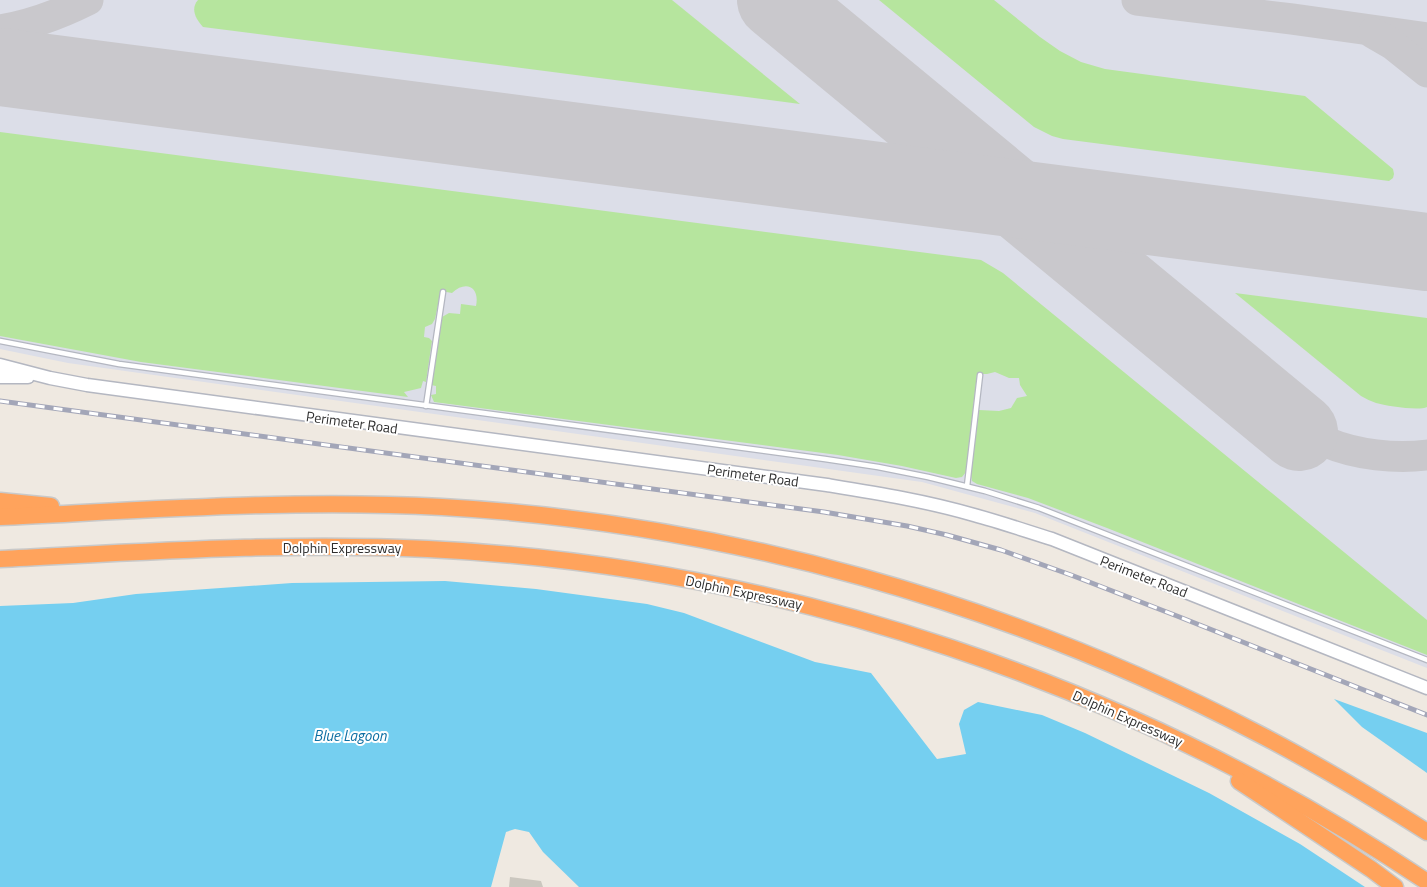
<svg xmlns="http://www.w3.org/2000/svg" width="1427" height="887" viewBox="0 0 1427 887" font-family="'Titillium Web',sans-serif">
  <rect width="100%" height="100%" fill="#efe9e1"/>
  <path fill="#dcdee8" d="M 0,0 L 1427,0 L 1427,668 L 1035,513 L 922,482 L 68,363 L 0,349 Z"/>
  <g fill="#b6e59e">
    <path d="M 198,0 L 672,0 L 800,104 L 203,27 C 196,19 190,9 198,0 Z"/>
    <path d="M 879,0 L 994,0 L 1040,37 L 1060,51 L 1081,62 L 1105,69 L 1305,96 L 1393,169 L 1394,174 L 1393,178 L 1389,181 L 1063,139 L 1052,136 L 1034,127 Z"/>
    <path d="M 0,132 L 981,260 L 1003,273 L 1427,620 L 1427,655 L 1107,528 L 1028,498 L 977,484 L 972,481 L 971,475 L 979,410 L 999,411 L 1011,408 L 1017,398 L 1027,396 L 1020,385 L 1019,378 L 1009,378 L 995,372 L 987,374 L 977,374 L 966,472 L 962,477 L 956,478 L 902,466 L 838,455 L 434,402 L 431,395 L 436,394 L 436,386 L 431,385 L 442,317 L 449,313 L 460,314 L 461,304 L 476,306 C 480,287 466,280 452,293 L 441,291 L 435,319 L 432,324 L 425,327 L 424,337 L 429,338 L 432,341 L 426,382 L 423,381 L 421,388 L 404,392 L 408,397 L 141,362 L 0,336 Z"/>
    <path d="M 1235,293 L 1427,318 L 1427,407 C 1419,411 1386,406 1376,403 C 1371,401 1366,399 1361,396 Z"/>
  </g>
  <g fill="#75cff0">
    <path d="M 445,581 L 536,589 L 647,604 L 684,613 L 815,662 L 871,673 L 937,759 L 966,754 L 959,724 L 964,710 L 978,702 L 1042,715 L 1085,733 L 1209,793 L 1300,844 L 1365,887 L 579,887 L 543,852 L 529,832 L 515,829 L 506,832 L 491,887 L 0,887 L 0,606 L 73,603 L 136,594 L 292,583 Z"/>
    <path d="M 1334,699 L 1427,733 L 1427,773 L 1362,727 Z"/>
  </g>
  <g fill="none" stroke-linecap="round" stroke-linejoin="round">
    <g stroke="#c9c8cc" stroke-width="31">
      <path d="M 1137,0 L 1292,19 L 1427,38"/>
      <path d="M 0,30 C 31,25 60,14 88,0"/>
      <path d="M 1373,33 L 1392,44 L 1427,72"/>
      <path d="M 1382,246 L 1408,247 L 1427,245"/>
      <path d="M 1285,420 C 1298,428 1312,436 1326,442 C 1356,455 1396,459 1427,455"/>
    </g>
    <g stroke="#c9c8cc" stroke-width="78">
      <path d="M 776,0 L 1299,432"/>
      <path d="M 0,67 L 1427,252"/>
    </g>
  </g>
  <path fill="#cbc7bf" d="M 510,877 L 541,881 L 543,887 L 509,887 Z"/>
  <g fill="none" stroke-linecap="round" stroke-linejoin="round">
    <g stroke="#b4b7c1" stroke-width="7">
      <g id="lane">
        <path d="M 0,341 L 119,364 L 825,459 L 878,467 L 928,477 L 985,491 L 1039,508 L 1427,660"/>
        <path d="M 426,406 L 443,292"/>
        <path d="M 967,486 L 980,375"/>
      </g>
    </g>
    <g stroke="#b4b7c1" stroke-width="15">
      <g id="secondary">
        <path d="M 0,365 L 50,378 L 87,385 L 827,485 C 876,493 926,501 974,515 C 1000,522 1026,531 1052,539 L 1427,688"/>
        <path d="M 0,377 L 28,377"/>
      </g>
    </g>
    <g stroke="#c9c9c9" stroke-width="19">
      <g id="highway">
        <path d="M 0,501 L 51,506"/>
        <path d="M 0,517 C 147,510 295,499 442,507 C 726,523 1006,602 1259,734 C 1317,764 1372,797 1427,832"/>
        <path d="M 0,559 C 142,552 285,542 428,549 C 783,566 1132,684 1427,882"/>
        <path d="M 1239,781 L 1371,869 L 1395,887"/>
      </g>
    </g>
    <use href="#lane" stroke="#fff" stroke-width="4.5"/>
    <use href="#secondary" stroke="#fff" stroke-width="12"/>
    <use href="#highway" stroke="#ffa35c" stroke-width="16"/>
    <g stroke="#a3a6b8" stroke-width="5">
      <path id="rail" d="M 0,401 L 824,512 L 907,526 L 947,535 L 1001,550 L 1071,575 L 1177,616 L 1427,715"/>
    </g>
    <use href="#rail" stroke="#fff" stroke-width="3" stroke-dasharray="9" stroke-linecap="butt"/>
  </g>
  <g text-anchor="middle" dominant-baseline="central" stroke-width="4" stroke-linejoin="round" paint-order="stroke">
    <g font-size="14" fill="#2e2e2e" stroke="#fff">
      <text transform="translate(352 422) rotate(8)">Perimeter Road</text>
      <text transform="translate(753 475) rotate(8)">Perimeter Road</text>
      <text x="342" y="547">Dolphin Expressway</text>
      <text transform="translate(1144 576) rotate(21)">Perimeter Road</text>
      <text transform="translate(744 592) rotate(12)">Dolphin Expressway</text>
      <text transform="translate(1128 718) rotate(24)">Dolphin Expressway</text>
    </g>
    <g font-size="15" font-style="italic" fill="#0d6fa3" stroke="#fff">
      <text x="350" y="735">Blue Lagoon</text>
    </g>
  </g>
</svg>
